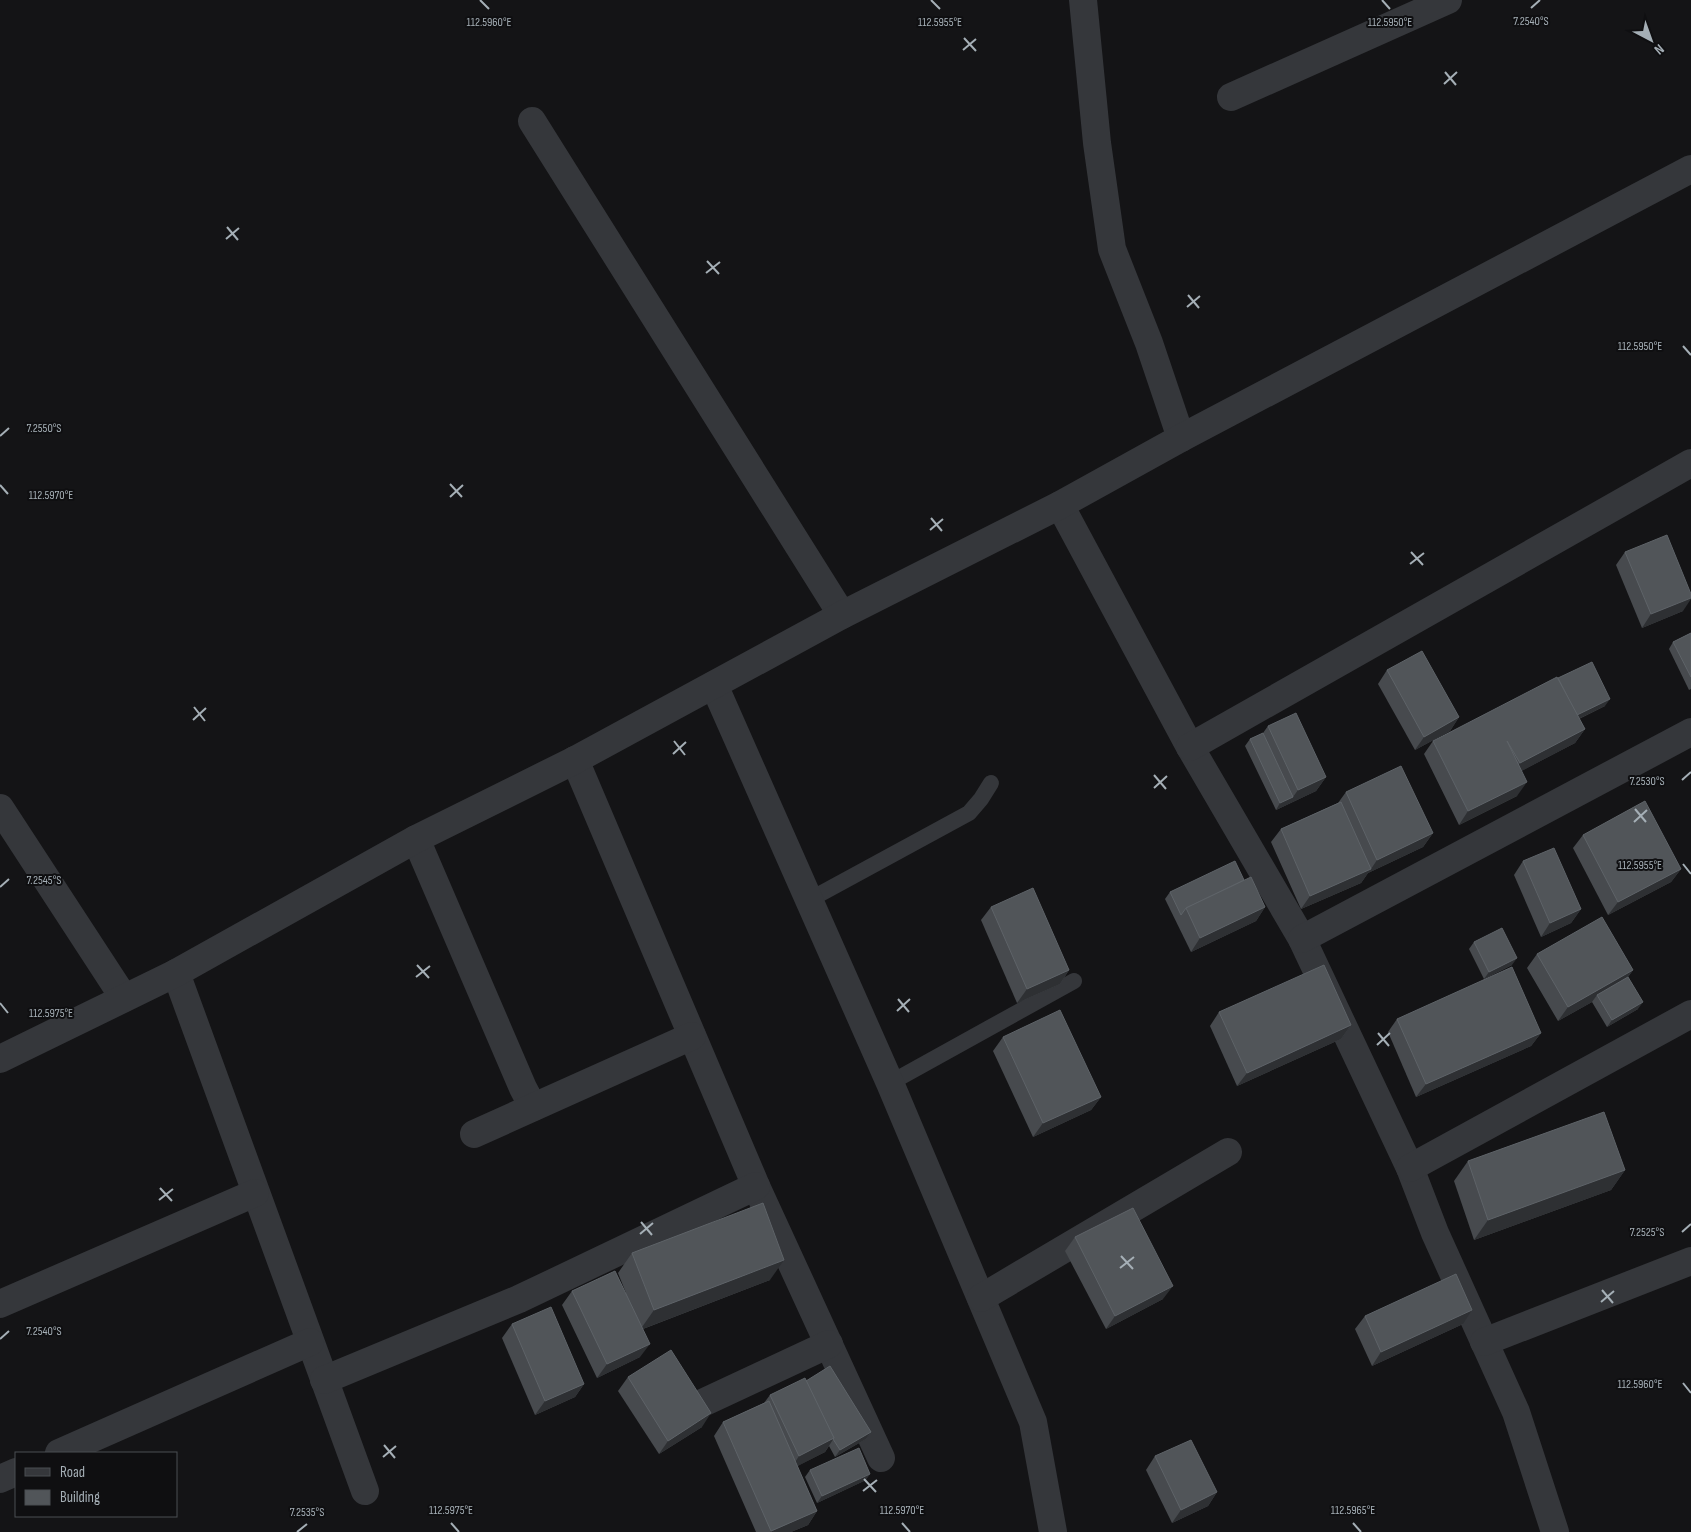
<svg xmlns="http://www.w3.org/2000/svg" width="1691" height="1532" viewBox="0 0 1691 1532" font-family="'Sofia Sans Condensed',sans-serif">
  <rect width="100%" height="100%" fill="#141416"/>
  <g fill="none" stroke-linecap="round" stroke-linejoin="round">
    <g stroke="#35373b" stroke-width="16">
      <path d="M 809,900 L 969,813 L 981,799 L 991,783"/>
      <path d="M 890,1083 L 1074,981"/>
    </g>
    <g stroke="#35373b" stroke-width="28">
      <path d="M 1083,0 L 1097,143 L 1112,249 L 1149,343 L 1181,438"/>
      <path d="M 1231,97 L 1448,0"/>
      <path d="M 532,121 L 842,615"/>
      <path d="M 1060,505 L 1190,747 L 1302,939 L 1410,1168 L 1435,1233 L 1516,1412 L 1555,1532"/>
      <path d="M 714,685 L 890,1083 L 1033,1422 L 1053,1532"/>
      <path d="M 1190,747 L 1691,463"/>
      <path d="M 575,760 L 756,1186 L 881,1458"/>
      <path d="M 0,808 L 124,998"/>
      <path d="M 416,839 L 523,1088 L 533,1107"/>
      <path d="M 1302,939 L 1691,732"/>
      <path d="M 176,973 L 365,1491"/>
      <path d="M 0,1059 L 176,973 L 416,839 L 575,760 L 842,615 L 1060,505 L 1181,438 L 1691,169"/>
      <path d="M 474,1134 L 692,1036"/>
      <path d="M 1410,1168 L 1691,1014"/>
      <path d="M 981,1298 L 1228,1152"/>
      <path d="M 0,1304 L 255,1193"/>
      <path d="M 1484,1342 L 1691,1261"/>
      <path d="M 324,1380 L 519,1299 L 756,1186"/>
      <path d="M 696,1406 L 829,1344"/>
      <path d="M 59,1453 L 310,1342"/>
      <path d="M 0,1479 L 16,1472"/>
    </g>
  </g>
  <g fill="#474a4e">
    <path d="M 1625,552 L 1683,611 L 1642,628 L 1616,565 Z"/>
    <path d="M 1691,633 L 1691,689 L 1689,690 L 1669,649 L 1673,642 Z"/>
    <path d="M 1387,670 L 1459,717 L 1450,731 L 1415,750 L 1378,684 Z"/>
    <path d="M 1558,678 L 1605,706 L 1579,719 L 1585,729 L 1575,743 L 1521,771 L 1517,796 L 1459,825 L 1424,754 L 1433,741 Z"/>
    <path d="M 1268,726 L 1326,777 L 1316,791 L 1276,810 L 1245,746 L 1250,739 L 1263,733 Z"/>
    <path d="M 1346,792 L 1433,833 L 1423,847 L 1368,873 L 1361,883 L 1301,909 L 1271,842 L 1281,829 L 1338,803 Z"/>
    <path d="M 1583,835 L 1681,869 L 1671,882 L 1608,915 L 1573,848 Z"/>
    <path d="M 1523,861 L 1581,909 L 1571,923 L 1541,937 L 1514,875 Z"/>
    <path d="M 1244,880 L 1265,907 L 1256,921 L 1191,952 L 1165,899 L 1170,892 Z"/>
    <path d="M 991,907 L 1069,970 L 1060,984 L 1017,1003 L 981,920 Z"/>
    <path d="M 1474,942 L 1512,965 L 1484,979 L 1469,949 Z"/>
    <path d="M 1537,954 L 1633,970 L 1628,977 L 1638,1009 L 1607,1027 L 1592,1002 L 1558,1021 L 1527,968 Z"/>
    <path d="M 1219,1012 L 1351,1025 L 1341,1039 L 1237,1086 L 1210,1026 Z"/>
    <path d="M 1397,1019 L 1541,1033 L 1531,1046 L 1416,1097 L 1388,1032 Z"/>
    <path d="M 1003,1037 L 1101,1097 L 1091,1110 L 1033,1137 L 993,1051 Z"/>
    <path d="M 1468,1161 L 1625,1170 L 1611,1190 L 1474,1240 L 1454,1181 Z"/>
    <path d="M 1075,1237 L 1163,1299 L 1106,1329 L 1065,1251 Z"/>
    <path d="M 632,1253 L 770,1280 L 643,1329 L 640,1357 L 597,1378 L 562,1305 L 572,1291 L 626,1293 L 618,1273 Z"/>
    <path d="M 1365,1316 L 1463,1324 L 1372,1366 L 1355,1329 Z"/>
    <path d="M 512,1324 L 584,1384 L 575,1397 L 535,1415 L 502,1338 Z"/>
    <path d="M 628,1377 L 702,1427 L 659,1454 L 618,1391 Z"/>
    <path d="M 806,1381 L 871,1432 L 866,1439 L 835,1457 L 829,1446 L 825,1452 L 797,1466 L 817,1511 L 808,1525 L 791,1532 L 756,1532 L 714,1436 L 723,1422 L 764,1403 L 770,1395 Z"/>
    <path d="M 1155,1456 L 1217,1492 L 1208,1506 L 1172,1523 L 1146,1470 Z"/>
    <path d="M 810,1470 L 866,1480 L 817,1503 L 805,1477 Z"/>
  </g>
  <g fill="#2e3033">
    <path d="M 1691,598 L 1691,599 L 1683,611 L 1642,628 L 1651,614 Z"/>
    <path d="M 1610,699 L 1605,706 L 1568,724 L 1573,717 Z"/>
    <path d="M 1459,717 L 1450,731 L 1415,750 L 1424,737 Z"/>
    <path d="M 1585,729 L 1575,743 L 1510,777 L 1520,763 Z"/>
    <path d="M 1326,777 L 1316,791 L 1276,810 L 1280,803 L 1293,797 L 1298,790 Z"/>
    <path d="M 1527,782 L 1517,796 L 1459,825 L 1468,811 Z"/>
    <path d="M 1433,833 L 1423,847 L 1368,873 L 1361,883 L 1301,909 L 1310,896 L 1371,869 L 1377,860 Z"/>
    <path d="M 1681,869 L 1671,882 L 1608,915 L 1618,902 Z"/>
    <path d="M 1265,907 L 1256,921 L 1191,952 L 1200,938 Z"/>
    <path d="M 1581,909 L 1571,923 L 1541,937 L 1550,923 Z"/>
    <path d="M 1517,958 L 1512,965 L 1484,979 L 1489,972 Z"/>
    <path d="M 1069,970 L 1060,984 L 1017,1003 L 1027,989 Z"/>
    <path d="M 1633,970 L 1623,984 L 1597,995 L 1592,1002 L 1558,1021 L 1568,1007 Z"/>
    <path d="M 1643,1002 L 1638,1009 L 1607,1027 L 1612,1020 Z"/>
    <path d="M 1351,1025 L 1341,1039 L 1237,1086 L 1247,1073 Z"/>
    <path d="M 1541,1033 L 1531,1046 L 1416,1097 L 1426,1084 Z"/>
    <path d="M 1101,1097 L 1091,1110 L 1033,1137 L 1043,1123 Z"/>
    <path d="M 1625,1170 L 1611,1190 L 1474,1240 L 1488,1220 Z"/>
    <path d="M 784,1260 L 770,1280 L 640,1330 L 654,1310 Z"/>
    <path d="M 1173,1286 L 1163,1299 L 1106,1329 L 1115,1316 Z"/>
    <path d="M 1472,1310 L 1463,1324 L 1372,1366 L 1381,1352 Z"/>
    <path d="M 650,1344 L 640,1357 L 597,1378 L 607,1364 Z"/>
    <path d="M 584,1384 L 575,1397 L 535,1415 L 545,1401 Z"/>
    <path d="M 711,1413 L 702,1427 L 659,1454 L 668,1441 Z"/>
    <path d="M 871,1432 L 866,1439 L 835,1457 L 840,1450 Z"/>
    <path d="M 834,1438 L 825,1452 L 790,1470 L 799,1456 Z"/>
    <path d="M 870,1474 L 866,1480 L 817,1503 L 822,1496 Z"/>
    <path d="M 1217,1492 L 1208,1506 L 1172,1523 L 1181,1510 Z"/>
    <path d="M 817,1511 L 808,1525 L 791,1532 L 770,1532 Z"/>
  </g>
  <g fill="#515559" stroke="#5e6368">
    <path d="M 1667,535 L 1691,594 L 1691,598 L 1651,614 L 1625,552 Z"/>
    <path d="M 1691,633 L 1691,677 L 1673,642 Z"/>
    <path d="M 1422,651 L 1459,717 L 1424,737 L 1387,670 Z"/>
    <path d="M 1592,662 L 1610,699 L 1577,715 L 1558,678 Z"/>
    <path d="M 1557,677 L 1585,729 L 1520,763 L 1507,741 L 1527,782 L 1468,811 L 1433,741 Z"/>
    <path d="M 1296,713 L 1326,777 L 1298,790 L 1268,726 Z"/>
    <path d="M 1263,733 L 1293,797 L 1280,803 L 1250,739 Z"/>
    <path d="M 1401,766 L 1433,833 L 1377,860 L 1346,792 Z"/>
    <path d="M 1645,801 L 1681,869 L 1618,902 L 1583,835 Z"/>
    <path d="M 1341,802 L 1371,869 L 1310,896 L 1281,829 Z"/>
    <path d="M 1554,848 L 1581,909 L 1550,923 L 1523,861 Z"/>
    <path d="M 1235,861 L 1244,880 L 1186,908 L 1181,915 L 1170,892 Z"/>
    <path d="M 1251,877 L 1265,907 L 1200,938 L 1186,908 Z"/>
    <path d="M 1033,888 L 1069,970 L 1027,989 L 991,907 Z"/>
    <path d="M 1602,917 L 1633,970 L 1568,1007 L 1537,954 Z"/>
    <path d="M 1502,928 L 1517,958 L 1489,972 L 1474,942 Z"/>
    <path d="M 1324,965 L 1351,1025 L 1247,1073 L 1219,1012 Z"/>
    <path d="M 1512,967 L 1541,1033 L 1426,1084 L 1397,1019 Z"/>
    <path d="M 1628,977 L 1643,1002 L 1612,1020 L 1597,995 Z"/>
    <path d="M 1060,1010 L 1101,1097 L 1043,1123 L 1003,1037 Z"/>
    <path d="M 1604,1112 L 1625,1170 L 1488,1220 L 1468,1161 Z"/>
    <path d="M 763,1203 L 784,1260 L 654,1310 L 632,1253 Z"/>
    <path d="M 1133,1208 L 1173,1286 L 1115,1316 L 1075,1237 Z"/>
    <path d="M 615,1271 L 650,1344 L 607,1364 L 572,1291 Z"/>
    <path d="M 1456,1274 L 1472,1310 L 1381,1352 L 1365,1316 Z"/>
    <path d="M 551,1307 L 584,1384 L 545,1401 L 512,1324 Z"/>
    <path d="M 671,1350 L 711,1413 L 668,1441 L 628,1377 Z"/>
    <path d="M 830,1366 L 871,1432 L 840,1450 L 833,1439 L 834,1438 L 806,1381 Z"/>
    <path d="M 805,1378 L 834,1438 L 799,1456 L 770,1395 Z"/>
    <path d="M 769,1401 L 817,1511 L 771,1531 L 723,1422 Z"/>
    <path d="M 1191,1440 L 1217,1492 L 1181,1510 L 1155,1456 Z"/>
    <path d="M 859,1448 L 870,1474 L 822,1496 L 810,1470 Z"/>
  </g>
  <path fill="none" stroke="#a5afb6" stroke-width="2" d="M 480,0 L 489,9M 931,0 L 940,9M 1382,0 L 1390,9M 1531,8 L 1540,0M 964,38 L 976,51M 963,50 L 976,39M 1445,72 L 1456,85M 1444,84 L 1457,72M 227,227 L 238,240M 226,239 L 239,228M 707,261 L 719,274M 706,273 L 720,262M 1188,295 L 1199,308M 1187,307 L 1200,296M 1683,346 L 1691,355M 0,436 L 9,428M 450,484 L 462,497M 0,485 L 8,494M 450,497 L 463,485M 931,518 L 942,531M 930,530 L 943,519M 1411,552 L 1423,565M 1410,564 L 1424,553M 194,707 L 205,721M 193,720 L 206,708M 674,741 L 685,755M 673,754 L 686,742M 1154,775 L 1166,789M 1682,780 L 1691,772M 1154,788 L 1167,776M 1635,809 L 1646,822M 1634,822 L 1647,810M 1683,864 L 1691,874M 0,887 L 9,879M 417,965 L 429,978M 416,977 L 430,966M 898,999 L 909,1012M 0,1003 L 8,1013M 897,1011 L 910,999M 1378,1033 L 1389,1046M 1377,1045 L 1390,1033M 160,1188 L 172,1201M 159,1200 L 173,1189M 641,1222 L 652,1235M 1682,1232 L 1691,1224M 640,1234 L 653,1223M 1121,1256 L 1133,1269M 1120,1268 L 1134,1257M 1602,1290 L 1613,1303M 1601,1302 L 1614,1291M 0,1339 L 9,1331M 1683,1383 L 1691,1393M 384,1445 L 395,1458M 383,1457 L 396,1446M 864,1479 L 876,1492M 863,1491 L 877,1480M 451,1523 L 459,1532M 902,1523 L 910,1532M 1353,1523 L 1361,1532M 297,1532 L 307,1524"/>
  <g font-size="12" text-anchor="middle" fill="#a5afb6" stroke="#0f0f11" stroke-width="4" stroke-linejoin="round" paint-order="stroke">
    <text x="1531" y="25">7.2540°S</text>
    <text x="940" y="26">112.5955°E</text>
    <text x="489" y="26">112.5960°E</text>
    <text x="1390" y="26">112.5950°E</text>
    <text x="1640" y="350">112.5950°E</text>
    <text x="44" y="432">7.2550°S</text>
    <text x="51" y="499">112.5970°E</text>
    <text x="1647" y="785">7.2530°S</text>
    <text x="1640" y="869">112.5955°E</text>
    <text x="44" y="884">7.2545°S</text>
    <text x="51" y="1017">112.5975°E</text>
    <text x="1647" y="1236">7.2525°S</text>
    <text x="44" y="1335">7.2540°S</text>
    <text x="1640" y="1388">112.5960°E</text>
    <text x="451" y="1514">112.5975°E</text>
    <text x="902" y="1514">112.5970°E</text>
    <text x="1353" y="1514">112.5965°E</text>
    <text x="307" y="1516">7.2535°S</text>
  </g>
  <rect x="15" y="1452" width="162" height="65" fill="#0f0f11" stroke="#4b4f53"/>
  <rect x="25" y="1468" width="25" height="8" fill="#35373b" stroke="#4b4f53"/>
  <text x="60" y="1477" font-size="15" fill="#a5afb6">Road</text>
  <rect x="25" y="1490" width="25" height="15" fill="#515559" stroke="#4b4f53"/>
  <text x="60" y="1502" font-size="15" fill="#a5afb6">Building</text>
  <g transform="translate(1651 40) rotate(139)" stroke="#0f0f11" stroke-width="4" paint-order="stroke">
  <path d="M0-4L9 19L0 12L-9 19Z" fill="#a5afb6"/>
  <text y="-8" font-size="14" font-weight="bold" text-anchor="middle" fill="#a5afb6">N</text>
  </g>
</svg>
